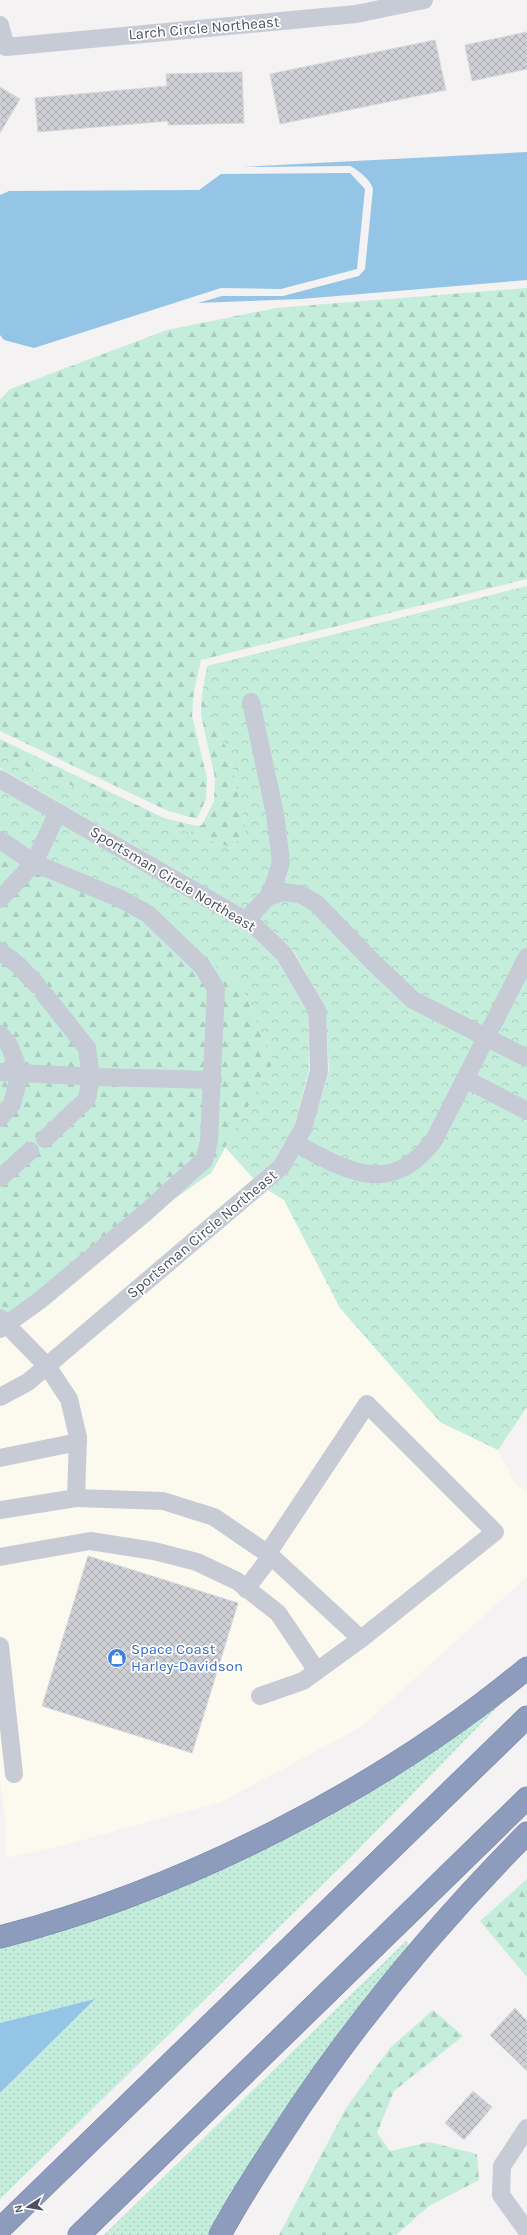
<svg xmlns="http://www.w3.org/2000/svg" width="527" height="2235" viewBox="0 0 527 2235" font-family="Karla,sans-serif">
  <defs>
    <pattern id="grass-dots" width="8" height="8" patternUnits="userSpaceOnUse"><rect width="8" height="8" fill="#c4eddc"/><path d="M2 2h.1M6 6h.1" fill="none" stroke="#aacdbf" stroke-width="1.8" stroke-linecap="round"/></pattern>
    <pattern id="forest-firs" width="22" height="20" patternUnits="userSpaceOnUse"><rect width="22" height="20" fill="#c4eddc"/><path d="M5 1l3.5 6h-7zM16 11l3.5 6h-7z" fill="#aacdbf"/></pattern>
    <pattern id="park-crowns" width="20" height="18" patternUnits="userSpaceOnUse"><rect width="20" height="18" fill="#c4eddc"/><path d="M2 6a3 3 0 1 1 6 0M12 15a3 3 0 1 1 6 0" fill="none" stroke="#aacdbf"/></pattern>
    <pattern id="building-cross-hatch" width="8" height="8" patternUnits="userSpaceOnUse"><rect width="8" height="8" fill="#cfd0d5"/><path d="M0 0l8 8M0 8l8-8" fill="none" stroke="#aaabb0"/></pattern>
  </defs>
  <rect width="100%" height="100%" fill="#f4f2f2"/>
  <g fill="#fcfaee">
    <path d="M 225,1147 L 254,1179 L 23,1375 L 0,1387 L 0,1322 L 211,1173 Z"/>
    <path d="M 268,1190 L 284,1200 L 340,1308 L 440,1422 L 498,1450 L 516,1485 L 527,1490 L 527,1577 L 361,1727 L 221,1802 L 57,1847 L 6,1858 L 5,1817 L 0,1778 L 0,1406 L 35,1388 Z"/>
  </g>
  <g fill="url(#grass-dots)">
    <path d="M 511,1693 L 349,1859 L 0,2199 L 0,2093 L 94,2000 L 0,2023 L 0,1943 L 121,1905 Z"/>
    <path d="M 406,1941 L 410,1946 L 211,2235 L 104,2235 Z"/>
  </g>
  <g fill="url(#forest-firs)">
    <path d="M 527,288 L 527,579 L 201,660 L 194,691 L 192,716 L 207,778 L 206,799 L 197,819 L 168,811 L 0,731 L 0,400 L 10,389 L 167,330 L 276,308 Z"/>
    <path d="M 202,695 L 230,756 L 246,830 L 232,848 L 143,816 L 0,755 L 0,739 L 164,818 L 197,826 L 202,825 L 214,801 L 215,778 L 201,715 Z"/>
    <path d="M 0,838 L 122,899 L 241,985 L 274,1061 L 211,1173 L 0,1322 Z"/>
    <path d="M 527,1879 L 527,1977 L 480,1921 Z"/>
    <path d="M 433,2010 L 463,2036 L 394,2091 L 377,2133 L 390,2151 L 429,2142 L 477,2154 L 479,2180 L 429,2206 L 396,2235 L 279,2235 L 346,2108 L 390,2048 Z"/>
  </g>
  <g fill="url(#park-crowns)">
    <path d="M 527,586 L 527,1407 L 498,1450 L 440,1422 L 340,1308 L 284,1200 L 268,1190 L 289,1171 L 311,1133 L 329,1070 L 325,1006 L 293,950 L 260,918 L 0,768 L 0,755 L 143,816 L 232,848 L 246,830 L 230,756 L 202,695 L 207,666 Z"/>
    <path d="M 0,788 L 248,932 L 276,959 L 308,1012 L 309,1070 L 294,1127 L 273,1162 L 254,1179 L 225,1147 L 274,1061 L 241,985 L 122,899 L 0,838 Z"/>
  </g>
  <g fill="#95c5e6">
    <path d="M 527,152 L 527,280 L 301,299 L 198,303 L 222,296 L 283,296 L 359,276 L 365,269 L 373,189 C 371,180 358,170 350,166 L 242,167 Z"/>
    <path d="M 350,173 L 365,189 L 357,269 L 281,289 L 221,288 L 34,348 L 4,340 L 0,335 L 0,195 L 9,191 L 199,190 L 221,174 Z"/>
    <path d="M 95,1999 L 0,2093 L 0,2023 Z"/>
  </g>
  <g fill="url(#building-cross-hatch)" stroke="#d6d7dc">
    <path d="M 527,32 L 527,69 L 472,81 L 465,45 Z"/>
    <path d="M 435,40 L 446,90 L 280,124 L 270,74 Z"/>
    <path d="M 242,72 L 244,123 L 168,125 L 168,121 L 38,132 L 35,98 L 167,86 L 166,74 Z"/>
    <path d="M 0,87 L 20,99 L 0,133 Z"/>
    <path d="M 88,1556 L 238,1603 L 192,1753 L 42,1706 Z"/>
    <path d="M 515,2008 L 527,2021 L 527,2071 L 490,2035 Z"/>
    <path d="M 473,2091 L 492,2107 L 464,2140 L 445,2123 Z"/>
  </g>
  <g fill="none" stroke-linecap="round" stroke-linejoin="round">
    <g stroke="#7986a8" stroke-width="23">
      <g id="highway">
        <path d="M 0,1937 C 183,1890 382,1789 527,1668"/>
        <path d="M 0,2229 L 527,1717"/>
        <path d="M 79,2235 L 527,1798"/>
        <path d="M 220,2235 C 238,2201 259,2169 280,2137 C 352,2025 434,1927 527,1833"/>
      </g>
    </g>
    <g stroke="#c7cbd5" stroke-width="18">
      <path d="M 0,25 L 6,47 L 356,14 L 424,0"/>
      <path d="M 251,702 L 275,814 L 281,862 L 275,882 L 268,897"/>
      <path d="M 0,779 L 254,925 L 284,954 L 317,1010 L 319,1071 L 303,1129 L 281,1167 L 28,1382 L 0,1397"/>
      <path d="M 0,840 L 34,863 L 121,899 L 148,914 L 202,966 L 216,989 L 209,1141 L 204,1160 L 145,1213 L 39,1301 L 0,1329"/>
      <path d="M 0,899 L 34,863 L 58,812"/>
      <path d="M 246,920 L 268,897 L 283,892 L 300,894 L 316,903 L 373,962 L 413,1000 L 527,1058"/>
      <path d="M 0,951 L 18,965 L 37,985"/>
      <path d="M 0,1034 L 9,1045 L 20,1073 L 0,1072"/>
      <path d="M 465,1079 L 527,1111"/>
      <path d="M 0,1118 L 12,1104 L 20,1073 L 99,1077 L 213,1080"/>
      <path d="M 45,1139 L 87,1099 L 91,1077 L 87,1048 L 45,995"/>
      <path d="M 295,1143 C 347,1171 390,1198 434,1140 L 527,957"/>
      <path d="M 0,1178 L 30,1151"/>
      <path d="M 0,1318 L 47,1366 L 69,1399 L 78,1437 L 76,1498 L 163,1501 L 214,1517 L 271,1556 L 361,1639 L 303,1681 L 260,1696"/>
      <path d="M 0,1458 L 78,1442"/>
      <path d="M 0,1510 L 76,1498"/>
      <path d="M 268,1553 L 367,1404 L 495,1532 L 361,1639"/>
      <path d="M 0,1557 L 90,1541 L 154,1551 L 197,1562 L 237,1581 L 278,1613 L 317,1671"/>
      <path d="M 246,1589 L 271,1556"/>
      <path d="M 0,1646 L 14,1774"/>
      <path d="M 527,2128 L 502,2166 L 501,2195 L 527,2231"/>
    </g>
    <use href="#highway" stroke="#8d9bbc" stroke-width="22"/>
  </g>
  <defs>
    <g id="shop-disc" transform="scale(1)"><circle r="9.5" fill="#3f7fe0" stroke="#fff"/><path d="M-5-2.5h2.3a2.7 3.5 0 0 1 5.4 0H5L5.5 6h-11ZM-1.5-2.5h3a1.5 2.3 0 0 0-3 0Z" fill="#fff"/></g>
  </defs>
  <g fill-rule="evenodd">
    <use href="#shop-disc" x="117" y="1658"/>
  </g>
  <g text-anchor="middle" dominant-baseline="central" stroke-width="3.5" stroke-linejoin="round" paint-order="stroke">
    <g font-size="15" fill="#4b515e" stroke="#fff">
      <text transform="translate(204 28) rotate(-5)">Larch Circle Northeast</text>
      <text transform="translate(173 879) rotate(31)">Sportsman Circle Northeast</text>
      <text transform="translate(202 1234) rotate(-40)">Sportsman Circle Northeast</text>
    </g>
    <g font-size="15" fill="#366cbe" stroke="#fff" text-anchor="start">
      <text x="131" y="1649">Space Coast<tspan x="131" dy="17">Harley-Davidson</tspan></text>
    </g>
  </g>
  <g transform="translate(28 2207) rotate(258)" stroke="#ffffff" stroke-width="3" paint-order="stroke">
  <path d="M0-3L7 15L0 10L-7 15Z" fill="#4b515e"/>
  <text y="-6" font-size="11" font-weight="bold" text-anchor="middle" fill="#4b515e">N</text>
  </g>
</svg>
